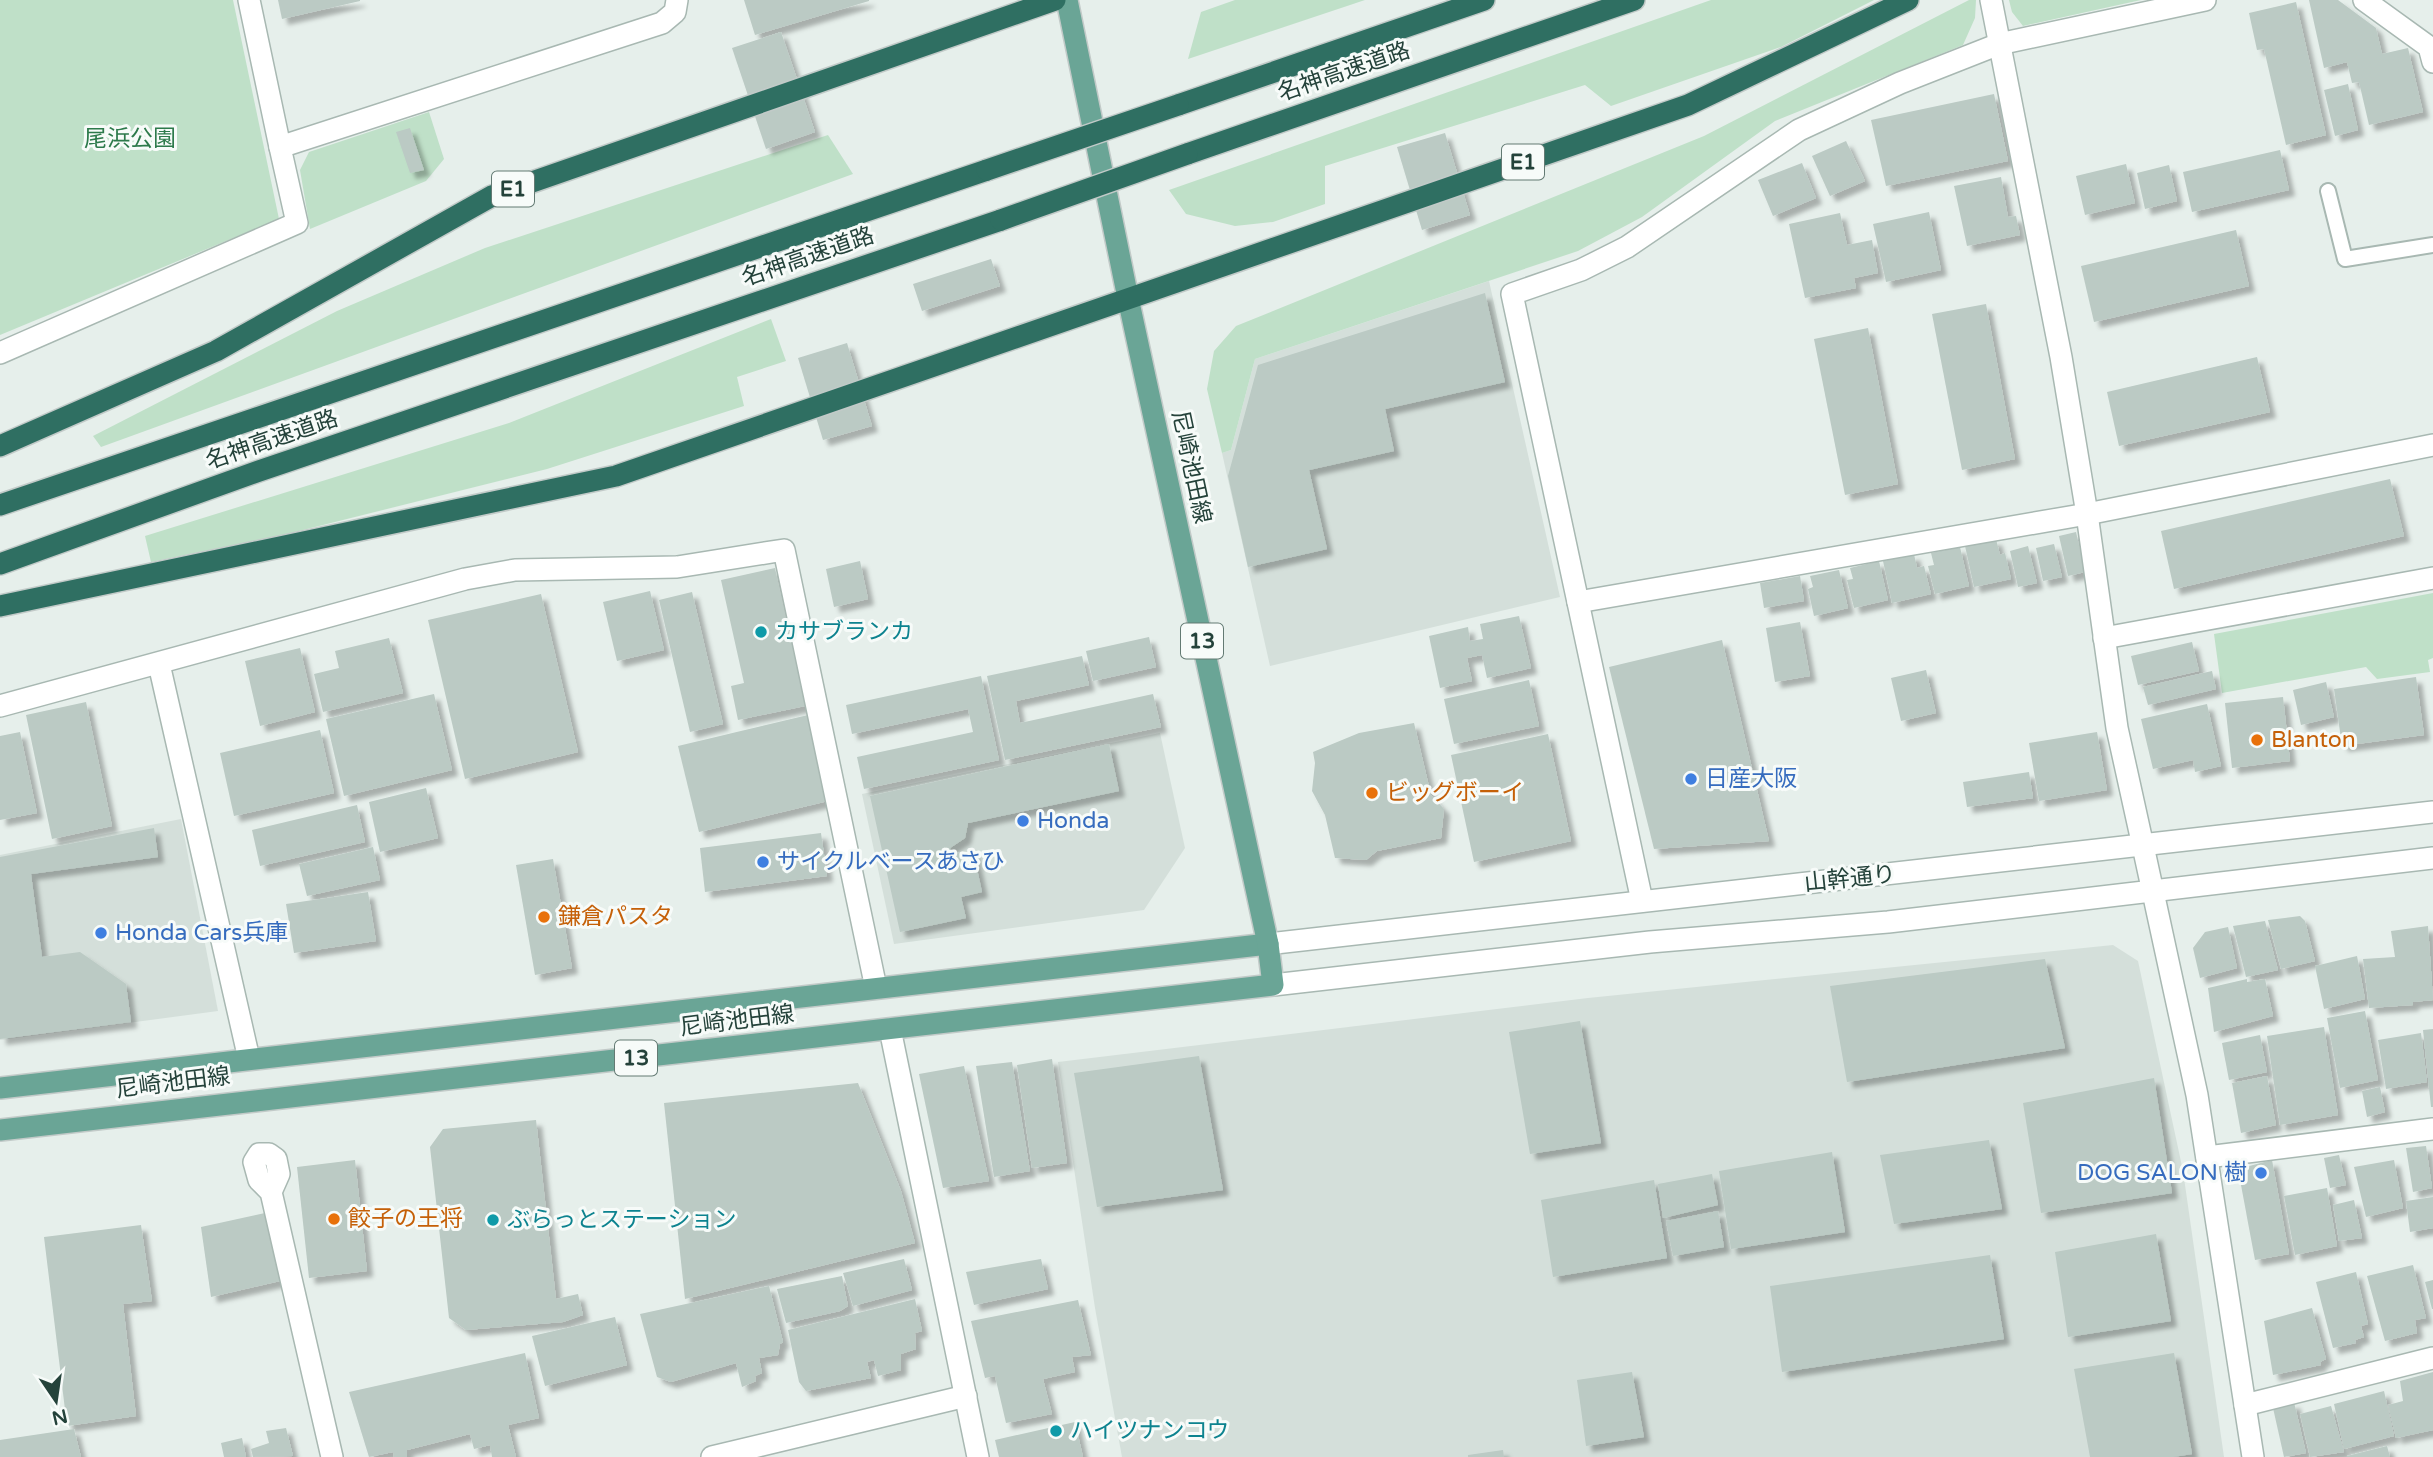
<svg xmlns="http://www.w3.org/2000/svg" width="2433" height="1457" viewBox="0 0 2433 1457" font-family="'Varela Round','Noto Sans JP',sans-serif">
  <defs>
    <filter id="shadow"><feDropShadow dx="6" dy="6" stdDeviation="2" flood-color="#0004"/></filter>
  </defs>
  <rect width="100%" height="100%" fill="#e6efeb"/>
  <g fill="#d4dfda">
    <path d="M 1489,281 L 1560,597 L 1270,666 L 1222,453 L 1231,450 L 1255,359 Z"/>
    <path d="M 1160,733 L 1185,848 L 1144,910 L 894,944 L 862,794 Z"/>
    <path d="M 181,819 L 218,1011 L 0,1040 L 0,855 Z"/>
    <path d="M 2113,945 L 2138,961 L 2183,1171 L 2224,1457 L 1122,1457 L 1095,1308 L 1058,1062 L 1588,998 Z"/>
  </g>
  <g fill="#bfe0c8">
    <path d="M 0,0 L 233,0 L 279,219 L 0,335 Z"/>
    <path d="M 1235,0 L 1365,0 L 1188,59 L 1201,12 Z"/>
    <path d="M 1711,0 L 1874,0 L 1781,47 L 1611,106 L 1585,85 L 1325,166 L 1325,204 L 1273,222 L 1235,226 L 1186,214 L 1169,190 Z"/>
    <path d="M 1969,0 L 1976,0 L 1975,18 L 1963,45 L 1775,121 L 1642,217 L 1578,251 L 1255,359 L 1231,450 L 1222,453 L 1207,389 L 1214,351 L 1236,326 L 1704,136 Z"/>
    <path d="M 2009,0 L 2141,0 L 2023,26 L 2012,12 Z"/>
    <path d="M 429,112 L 444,159 L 426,181 L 310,229 L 300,170 L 309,152 Z"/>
    <path d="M 828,135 L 853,174 L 101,447 L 93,436 L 337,311 L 485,248 Z"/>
    <path d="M 771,319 L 786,361 L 737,377 L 744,406 L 547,469 L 283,535 L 151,562 L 145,536 L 509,423 Z"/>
    <path d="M 2433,593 L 2433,658 L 2428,660 L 2430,672 L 2377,679 L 2366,667 L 2222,693 L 2214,634 Z"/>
  </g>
  <g fill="#bbcac4" filter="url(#shadow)">
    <path d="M 278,0 L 360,0 L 360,1 L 282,19 Z"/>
    <path d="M 744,0 L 869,0 L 869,1 L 755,35 Z"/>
    <path d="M 2309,0 L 2338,0 L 2376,28 L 2382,54 L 2408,48 L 2423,112 L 2369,125 L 2359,82 L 2352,83 L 2347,62 L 2324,68 Z"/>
    <path d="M 2296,2 L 2326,135 L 2286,145 L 2264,49 L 2257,50 L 2249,13 Z"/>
    <path d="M 781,32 L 815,132 L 766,149 L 732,48 Z"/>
    <path d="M 2348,84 L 2358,130 L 2335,136 L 2324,90 Z"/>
    <path d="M 1994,94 L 2008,161 L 1886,186 L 1871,120 Z"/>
    <path d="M 410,128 L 424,170 L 410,173 L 396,132 Z"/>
    <path d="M 1445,133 L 1470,215 L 1422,230 L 1397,147 Z"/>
    <path d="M 1846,141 L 1865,181 L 1830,196 L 1812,156 Z"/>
    <path d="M 2280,150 L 2289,190 L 2192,212 L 2183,172 Z"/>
    <path d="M 1802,163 L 1816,198 L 1773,216 L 1758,180 Z"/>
    <path d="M 2126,164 L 2135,203 L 2085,215 L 2076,176 Z"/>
    <path d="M 2169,165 L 2177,201 L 2145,209 L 2137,173 Z"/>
    <path d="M 2001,177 L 2008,217 L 2016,216 L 2020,235 L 1967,246 L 1954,186 Z"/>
    <path d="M 1929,212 L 1941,270 L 1886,282 L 1873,224 Z"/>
    <path d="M 1840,213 L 1847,245 L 1872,240 L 1878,273 L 1854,278 L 1856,288 L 1805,298 L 1789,224 Z"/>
    <path d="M 2236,230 L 2249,286 L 2094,322 L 2081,266 Z"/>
    <path d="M 991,259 L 1000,286 L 922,311 L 913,284 Z"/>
    <path d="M 1485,293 L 1505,382 L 1385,409 L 1394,451 L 1309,470 L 1327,549 L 1248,567 L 1228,476 L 1258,365 Z"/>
    <path d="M 1986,304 L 2015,459 L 1962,470 L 1932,314 Z"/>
    <path d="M 1868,328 L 1898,484 L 1845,495 L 1814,339 Z"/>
    <path d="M 847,343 L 872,426 L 823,440 L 798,358 Z"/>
    <path d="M 2257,357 L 2270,412 L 2119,446 L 2107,392 Z"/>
    <path d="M 2390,479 L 2404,536 L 2174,589 L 2161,531 Z"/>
    <path d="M 2076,532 L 2085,572 L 2068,576 L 2059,536 Z"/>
    <path d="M 1996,539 L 2000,555 L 2005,553 L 2011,579 L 1974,587 L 1965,546 Z"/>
    <path d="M 2054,544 L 2062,577 L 2043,581 L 2036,548 Z"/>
    <path d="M 2028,546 L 2037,583 L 2018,587 L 2010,551 Z"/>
    <path d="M 1960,547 L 1969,586 L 1935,594 L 1928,566 L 1934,565 L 1931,553 Z"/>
    <path d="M 1914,554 L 1917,568 L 1924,566 L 1931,594 L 1892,603 L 1883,561 Z"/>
    <path d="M 860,561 L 868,599 L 834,607 L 826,569 Z"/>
    <path d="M 1879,561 L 1888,600 L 1854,608 L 1847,580 L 1853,579 L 1850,568 Z"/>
    <path d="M 775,568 L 805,706 L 738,720 L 731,686 L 744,683 L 721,580 Z"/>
    <path d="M 1839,570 L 1848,608 L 1814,616 L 1808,589 L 1813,587 L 1810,576 Z"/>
    <path d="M 1800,576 L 1804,601 L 1764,608 L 1760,583 Z"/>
    <path d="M 650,591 L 664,650 L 617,661 L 603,602 Z"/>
    <path d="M 692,592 L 723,724 L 690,732 L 659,600 Z"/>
    <path d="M 541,594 L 578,752 L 465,779 L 428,620 Z"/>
    <path d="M 1519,616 L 1531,668 L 1487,678 L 1482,655 L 1467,658 L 1472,681 L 1440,688 L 1429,636 L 1468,627 L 1470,641 L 1483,639 L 1480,624 Z"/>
    <path d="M 1800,622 L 1810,676 L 1775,682 L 1766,628 Z"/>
    <path d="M 1149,637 L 1156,667 L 1093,681 L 1086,651 Z"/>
    <path d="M 389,638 L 403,693 L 323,712 L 314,674 L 339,668 L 335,651 Z"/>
    <path d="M 1722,640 L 1769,841 L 1654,849 L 1609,667 Z"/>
    <path d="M 2192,642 L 2199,671 L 2138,685 L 2131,656 Z"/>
    <path d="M 300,648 L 315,712 L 260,726 L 245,661 Z"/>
    <path d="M 1082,656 L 1089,685 L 1016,701 L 1020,723 L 1153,694 L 1161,727 L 1005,760 L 987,676 Z"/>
    <path d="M 1926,670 L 1936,713 L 1901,721 L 1891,678 Z"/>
    <path d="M 2212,671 L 2216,689 L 2148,705 L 2143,687 Z"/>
    <path d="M 981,676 L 999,760 L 864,789 L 857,757 L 973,732 L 968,709 L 852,734 L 846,705 Z"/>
    <path d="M 2416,677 L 2424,735 L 2342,746 L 2334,689 Z"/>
    <path d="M 1529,680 L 1539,726 L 1454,744 L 1444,699 Z"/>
    <path d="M 2326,682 L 2334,717 L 2301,725 L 2293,690 Z"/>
    <path d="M 434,694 L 452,770 L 344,796 L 326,719 Z"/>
    <path d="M 2283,697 L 2290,761 L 2232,768 L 2225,703 Z"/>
    <path d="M 86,702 L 112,826 L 52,839 L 26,715 Z"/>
    <path d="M 2207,704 L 2221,766 L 2195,772 L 2193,760 L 2153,769 L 2141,719 Z"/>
    <path d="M 808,715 L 828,801 L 699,832 L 678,746 Z"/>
    <path d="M 1414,723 L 1431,795 L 1444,809 L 1441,838 L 1377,851 L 1366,860 L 1335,858 L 1325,815 L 1312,791 L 1315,763 L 1313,752 L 1359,733 Z"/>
    <path d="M 320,730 L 334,793 L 234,816 L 220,753 Z"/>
    <path d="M 20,732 L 37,813 L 0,820 L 0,736 Z"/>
    <path d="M 2097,732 L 2107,790 L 2039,801 L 2029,743 Z"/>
    <path d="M 1548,734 L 1571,841 L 1474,862 L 1451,755 Z"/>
    <path d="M 1109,744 L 1119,791 L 968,823 L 965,838 L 950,848 L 952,854 L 973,850 L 982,892 L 961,897 L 966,918 L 900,932 L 870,796 Z"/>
    <path d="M 2029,772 L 2033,798 L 1967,807 L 1963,782 Z"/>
    <path d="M 426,788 L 438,838 L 380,852 L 369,802 Z"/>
    <path d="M 357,805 L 365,842 L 260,866 L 252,830 Z"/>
    <path d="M 154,828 L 158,857 L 31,874 L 42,957 L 80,952 L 126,984 L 131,1022 L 0,1039 L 0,857 Z"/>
    <path d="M 821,833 L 827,876 L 705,892 L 700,848 Z"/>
    <path d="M 373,847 L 380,880 L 307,896 L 299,864 Z"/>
    <path d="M 553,859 L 572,968 L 535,975 L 516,865 Z"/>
    <path d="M 368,892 L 376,941 L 294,953 L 286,904 Z"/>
    <path d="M 2300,916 L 2305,921 L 2315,961 L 2281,969 L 2268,920 Z"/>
    <path d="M 2265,921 L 2278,970 L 2246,977 L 2233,926 Z"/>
    <path d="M 2428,926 L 2433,1000 L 2413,1002 L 2413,1005 L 2369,1008 L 2363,959 L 2395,957 L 2391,931 Z"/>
    <path d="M 2228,927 L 2237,968 L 2200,978 L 2193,948 L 2205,932 Z"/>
    <path d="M 2357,956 L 2365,999 L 2324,1009 L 2315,966 Z"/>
    <path d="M 2045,959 L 2065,1048 L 1847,1082 L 1830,986 Z"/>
    <path d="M 2247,979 L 2247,982 L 2265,979 L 2273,1016 L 2214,1032 L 2208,988 Z"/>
    <path d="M 2365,1011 L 2378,1080 L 2340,1088 L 2327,1018 Z"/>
    <path d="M 1580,1021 L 1601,1143 L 1530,1154 L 1509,1032 Z"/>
    <path d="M 2324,1027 L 2338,1115 L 2280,1125 L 2267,1036 Z"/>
    <path d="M 2433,1029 L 2433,1107 L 2431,1107 L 2423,1030 Z"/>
    <path d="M 2421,1033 L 2427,1082 L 2386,1089 L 2378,1040 Z"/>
    <path d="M 2260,1035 L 2267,1072 L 2229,1080 L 2222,1043 Z"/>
    <path d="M 1199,1056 L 1223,1190 L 1097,1207 L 1074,1073 Z"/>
    <path d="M 1052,1059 L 1067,1163 L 1032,1168 L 1017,1065 Z"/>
    <path d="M 1012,1062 L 1030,1171 L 994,1177 L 976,1066 Z"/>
    <path d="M 964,1066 L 989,1181 L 943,1188 L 919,1074 Z"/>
    <path d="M 2267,1076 L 2276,1125 L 2241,1133 L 2232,1083 Z"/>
    <path d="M 2154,1078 L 2172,1193 L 2041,1213 L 2023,1103 Z"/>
    <path d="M 858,1083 L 901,1191 L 915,1243 L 685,1299 L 664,1103 Z"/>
    <path d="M 2380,1087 L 2385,1112 L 2367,1117 L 2362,1091 Z"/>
    <path d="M 536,1120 L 556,1299 L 578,1294 L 583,1315 L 563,1322 L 466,1330 L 449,1318 L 430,1147 L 443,1129 Z"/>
    <path d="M 1989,1140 L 2002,1209 L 1894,1224 L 1880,1155 Z"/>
    <path d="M 2426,1146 L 2432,1188 L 2413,1192 L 2406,1148 Z"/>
    <path d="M 1832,1152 L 1845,1232 L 1731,1249 L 1719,1171 Z"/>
    <path d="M 2339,1155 L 2346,1185 L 2330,1188 L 2324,1158 Z"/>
    <path d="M 355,1160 L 367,1271 L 309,1278 L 297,1167 Z"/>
    <path d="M 2272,1160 L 2289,1254 L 2255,1260 L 2238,1169 Z"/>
    <path d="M 2394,1160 L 2403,1208 L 2366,1217 L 2354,1167 Z"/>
    <path d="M 1712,1174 L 1718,1205 L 1663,1218 L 1658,1184 Z"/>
    <path d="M 1654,1180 L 1667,1258 L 1553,1277 L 1541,1200 Z"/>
    <path d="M 2327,1188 L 2337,1246 L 2295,1255 L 2284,1196 Z"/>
    <path d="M 2433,1197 L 2433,1228 L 2410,1232 L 2406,1201 Z"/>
    <path d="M 2354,1200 L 2362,1238 L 2339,1241 L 2333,1205 Z"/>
    <path d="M 1718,1211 L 1724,1247 L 1673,1256 L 1666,1221 Z"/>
    <path d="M 265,1213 L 280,1281 L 211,1297 L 201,1227 Z"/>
    <path d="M 141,1225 L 152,1301 L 123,1304 L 136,1416 L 67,1426 L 44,1237 Z"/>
    <path d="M 2156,1234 L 2171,1321 L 2068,1337 L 2055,1252 Z"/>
    <path d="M 1990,1255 L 2004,1339 L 1782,1372 L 1770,1286 Z"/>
    <path d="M 904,1259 L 912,1290 L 853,1306 L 843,1273 Z"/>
    <path d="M 1041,1259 L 1048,1289 L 974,1305 L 966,1272 Z"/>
    <path d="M 2413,1265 L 2426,1318 L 2415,1320 L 2417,1333 L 2385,1341 L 2367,1276 Z"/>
    <path d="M 2356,1272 L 2368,1324 L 2361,1326 L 2364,1337 L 2355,1340 L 2356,1343 L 2333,1348 L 2316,1282 Z"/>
    <path d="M 842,1276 L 848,1306 L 840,1311 L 786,1323 L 777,1289 Z"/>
    <path d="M 2433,1280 L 2433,1309 L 2432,1309 L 2425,1282 Z"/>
    <path d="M 769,1286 L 783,1342 L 780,1344 L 778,1355 L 759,1358 L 762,1373 L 755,1376 L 756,1381 L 742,1387 L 736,1363 L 671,1382 L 657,1377 L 640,1314 Z"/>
    <path d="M 915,1299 L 922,1331 L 915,1333 L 916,1349 L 901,1354 L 901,1370 L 878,1376 L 874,1360 L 867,1362 L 871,1378 L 806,1391 L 799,1382 L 788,1330 Z"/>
    <path d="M 1078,1300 L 1091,1355 L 1072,1357 L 1075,1372 L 1043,1379 L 1052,1414 L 1006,1423 L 995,1376 L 985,1378 L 971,1321 Z"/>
    <path d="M 2312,1308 L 2326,1359 L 2320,1362 L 2321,1365 L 2273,1375 L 2264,1321 Z"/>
    <path d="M 615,1317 L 627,1365 L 545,1386 L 532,1336 Z"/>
    <path d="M 525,1353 L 539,1418 L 508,1425 L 516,1457 L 492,1457 L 490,1445 L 474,1449 L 470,1434 L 407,1450 L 407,1457 L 394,1457 L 393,1452 L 369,1457 L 349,1392 Z"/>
    <path d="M 2174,1353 L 2192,1454 L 2173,1457 L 2090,1457 L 2074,1369 Z"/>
    <path d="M 1632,1372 L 1644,1437 L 1586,1446 L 1577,1380 Z"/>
    <path d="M 2433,1372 L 2433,1430 L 2396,1438 L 2388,1405 L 2403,1401 L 2400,1381 Z"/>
    <path d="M 2384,1391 L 2394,1436 L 2344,1449 L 2334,1404 Z"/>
    <path d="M 2294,1402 L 2306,1453 L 2284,1457 L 2273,1408 Z"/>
    <path d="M 2331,1406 L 2344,1452 L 2310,1457 L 2300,1414 Z"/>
    <path d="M 1075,1422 L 1083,1457 L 999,1457 L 995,1440 Z"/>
    <path d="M 286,1428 L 293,1456 L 253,1457 L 251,1449 L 269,1443 L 266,1431 Z"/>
    <path d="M 74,1429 L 81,1457 L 0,1457 L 0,1440 Z"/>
    <path d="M 242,1438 L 246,1457 L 224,1457 L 221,1443 Z"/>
    <path d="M 2387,1446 L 2390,1457 L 2347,1457 L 2347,1456 Z"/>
    <path d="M 1503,1450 L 1504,1457 L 1468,1457 L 1468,1455 Z"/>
  </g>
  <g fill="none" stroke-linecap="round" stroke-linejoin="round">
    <g stroke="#a8b8b2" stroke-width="18">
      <path id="service" d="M 2328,191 L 2345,259 L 2433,245"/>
    </g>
    <g stroke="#a8b8b2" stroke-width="24">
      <g id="minor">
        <path d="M 249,0 L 280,147"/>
        <path d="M 1991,0 L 2061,357 L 2087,514 L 2117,728 L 2143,846"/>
        <path d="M 2364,0 L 2429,47 L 2433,62"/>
        <path d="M 0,353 L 297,223 L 280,147 L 662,23 L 675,12 L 677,0"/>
        <path d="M 1578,602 L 2087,514 L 2433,445"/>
        <path d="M 2104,638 L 2433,578"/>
        <path d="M 159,664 L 249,1059"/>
        <path d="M 0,706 L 465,579 L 515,570 L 677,567 L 784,550 L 876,988"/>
        <path d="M 1642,901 L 1512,294 L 1581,270 L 1627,247 L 1799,130 L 1900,83 L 1999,44 L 2205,0"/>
        <path d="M 2207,1157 L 2433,1129"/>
        <path d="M 271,1192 L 279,1174 L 276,1159 L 269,1154 L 259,1154 L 254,1162 L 259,1180 L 271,1192 L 332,1457"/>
        <path d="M 2245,1405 L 2433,1358"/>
        <path d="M 712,1457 L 966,1396"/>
      </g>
    </g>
    <g stroke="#a8b8b2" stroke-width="24">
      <g id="tertiary">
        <path d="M 2143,846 L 2197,1095 L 2253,1457"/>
        <path d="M 1268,944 L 2433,812"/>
        <path d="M 1273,985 L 1650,942 L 1888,922 L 2433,858"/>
        <path d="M 890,1029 L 978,1457"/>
      </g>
    </g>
    <g stroke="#c2cac8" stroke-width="24">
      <g id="primary">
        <path d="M 0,1088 L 1268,944"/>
        <path d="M 0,1130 L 1273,985 L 1268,944 L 1128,298 L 1067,0"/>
      </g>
    </g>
    <g stroke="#c2cac8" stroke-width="24">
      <g id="motorway">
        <path d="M 1178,105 L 1484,0"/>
        <path d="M 1187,154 L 1634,0"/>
        <path d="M 0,446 L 216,351 L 492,196 L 1055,0"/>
        <path d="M 0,505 L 987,170"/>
        <path d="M 0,564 L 259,471 L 1001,220"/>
        <path d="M 0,606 L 616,476 L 1688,105 L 1908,0"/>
      </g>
    </g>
    <use href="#service" stroke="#fff" stroke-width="14"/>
    <use href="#minor" stroke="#fff" stroke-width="21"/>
    <use href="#tertiary" stroke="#fff" stroke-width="21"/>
    <use href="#primary" stroke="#6aa596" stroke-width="21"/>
    <use href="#motorway" stroke="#2f6f62" stroke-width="21"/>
    <g stroke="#c2cac8" stroke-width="24" stroke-linecap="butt">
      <g id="motorway-bridge">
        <path d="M 987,170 L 1178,105"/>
        <path d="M 1001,220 L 1187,154"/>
      </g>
    </g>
    <use href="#motorway-bridge" stroke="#2f6f62" stroke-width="21"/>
  </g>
  <g fill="#0f9aa8" stroke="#f7fbf9" stroke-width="2.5">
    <circle cx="761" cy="632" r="7"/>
    <circle cx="493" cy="1220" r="7"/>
    <circle cx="1056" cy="1431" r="7"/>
  </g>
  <g fill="#e8710a" stroke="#f7fbf9" stroke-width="2.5">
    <circle cx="2257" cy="740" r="7"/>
    <circle cx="1372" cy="793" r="7"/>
    <circle cx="544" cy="917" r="7"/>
    <circle cx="334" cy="1219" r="7"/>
  </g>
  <g fill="#3f7fe0" stroke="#f7fbf9" stroke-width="2.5">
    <circle cx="1691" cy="779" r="7"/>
    <circle cx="1023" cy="821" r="7"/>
    <circle cx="763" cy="862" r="7"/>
    <circle cx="101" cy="933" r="7"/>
    <circle cx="2261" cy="1173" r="7"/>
  </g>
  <g text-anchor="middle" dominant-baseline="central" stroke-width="6" stroke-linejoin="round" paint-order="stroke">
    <g fill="#f7fbf9" stroke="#637a73" stroke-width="2">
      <rect x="1502" y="144.5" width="42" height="35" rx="5"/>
      <rect x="492" y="171.5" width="42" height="35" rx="5"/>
      <rect x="1181" y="623.5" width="42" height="35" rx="5"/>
      <rect x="615" y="1040.5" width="42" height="35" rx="5"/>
    </g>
    <g font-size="21" font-weight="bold" fill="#24423a">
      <text x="1523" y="162">E1</text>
      <text x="513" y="189">E1</text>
      <text x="1202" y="641">13</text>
      <text x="636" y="1058">13</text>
    </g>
    <g font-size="23" fill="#24423a" stroke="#f7fbf9">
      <text transform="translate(1344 72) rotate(-19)">名神高速道路</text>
      <text transform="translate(808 257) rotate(-19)">名神高速道路</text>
      <text transform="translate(272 440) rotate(-19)">名神高速道路</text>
      <text transform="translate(1191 467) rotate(78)">尼崎池田線</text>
      <text transform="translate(1850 879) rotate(-6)">山幹通り</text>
      <text transform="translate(737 1021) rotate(-7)">尼崎池田線</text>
      <text transform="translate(173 1083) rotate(-7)">尼崎池田線</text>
    </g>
    <g font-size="23" fill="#2d7a4b" stroke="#f7fbf9">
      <text x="130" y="139">尾浜公園</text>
    </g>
    <g font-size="23" fill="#0d838f" stroke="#f7fbf9" text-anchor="start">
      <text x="775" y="632">カサブランカ</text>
      <text x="507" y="1220">ぶらっとステーション</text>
      <text x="1070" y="1431">ハイツナンコウ</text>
    </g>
    <g font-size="23" fill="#c56008" stroke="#f7fbf9" text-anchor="start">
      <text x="2271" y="740">Blanton</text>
      <text x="1386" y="793">ビッグボーイ</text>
      <text x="558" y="917">鎌倉パスタ</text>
      <text x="348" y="1219">餃子の王将</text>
    </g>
    <g font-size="23" fill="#366cbe" stroke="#f7fbf9" text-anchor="start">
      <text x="1705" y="779">日産大阪</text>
      <text x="1037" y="821">Honda</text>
      <text x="777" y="862">サイクルベースあさひ</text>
      <text x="115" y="933">Honda Cars兵庫</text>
      <text x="2247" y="1173" text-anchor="end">DOG SALON 樹</text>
    </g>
  </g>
  <g transform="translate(56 1401) rotate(167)" stroke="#f7fbf9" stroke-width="5" paint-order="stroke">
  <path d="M0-5L12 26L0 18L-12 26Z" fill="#24423a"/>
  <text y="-10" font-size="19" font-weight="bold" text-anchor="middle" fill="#24423a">N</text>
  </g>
</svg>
